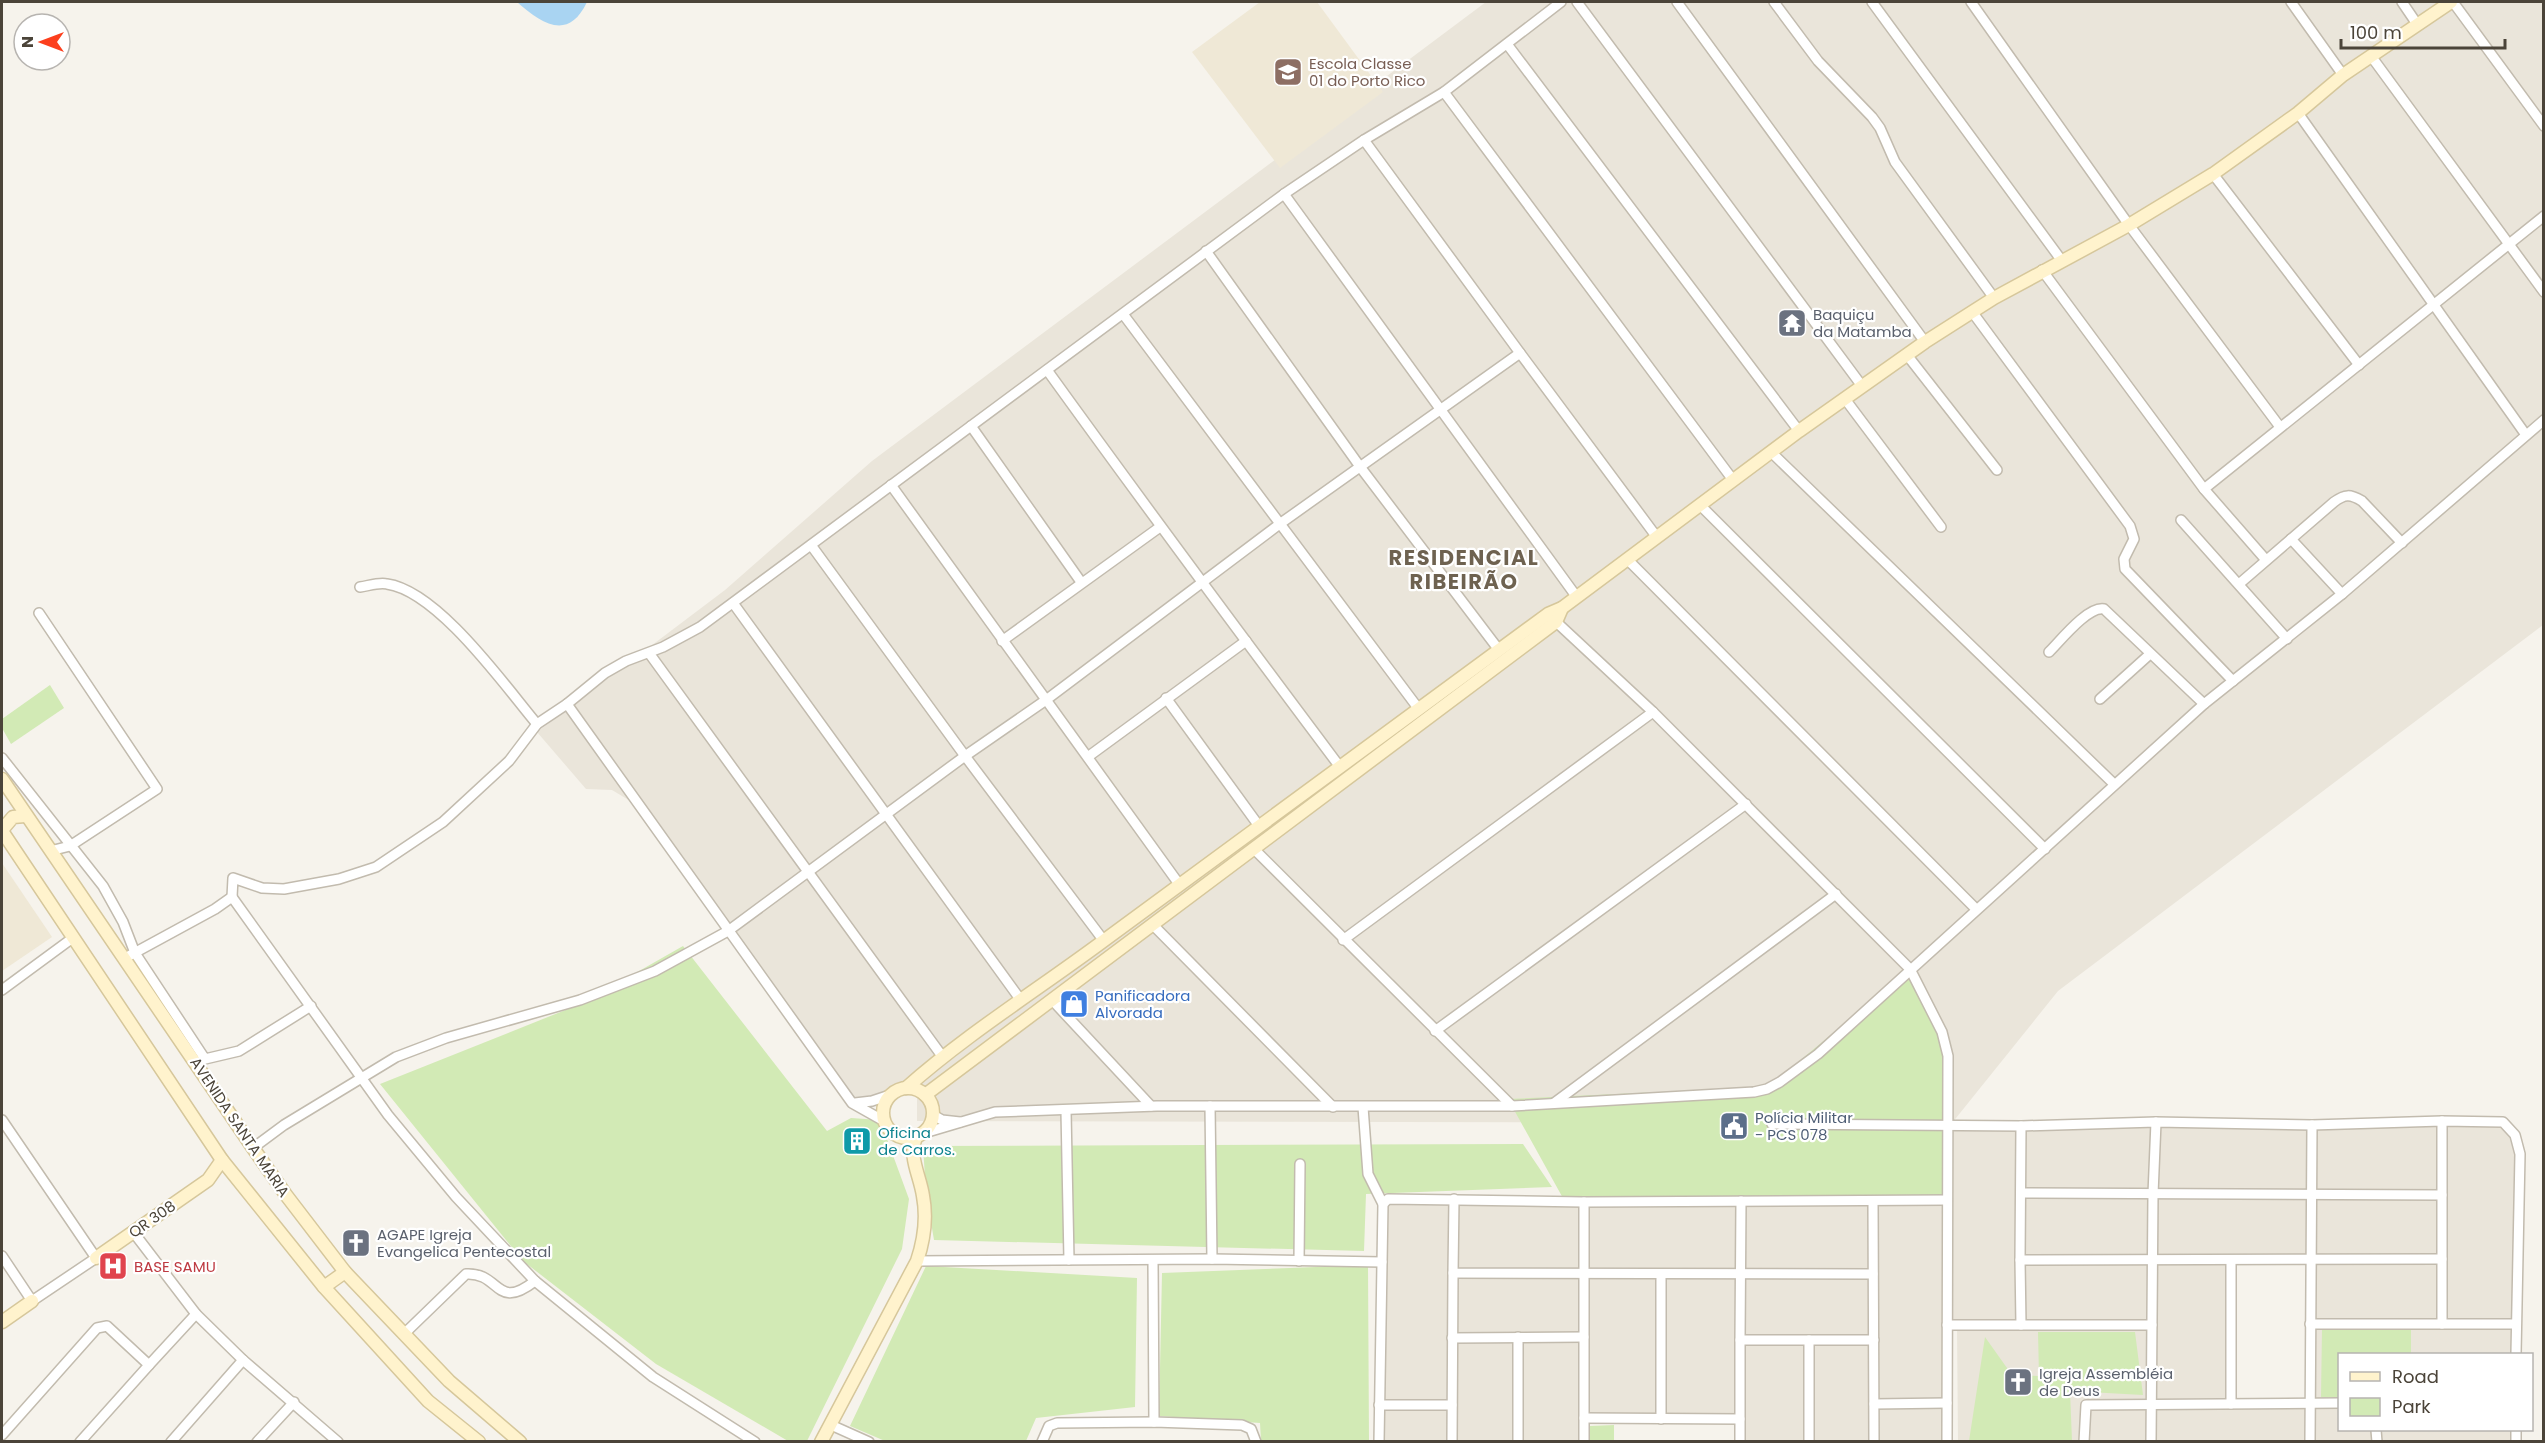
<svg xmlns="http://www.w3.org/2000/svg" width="2545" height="1443" viewBox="0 0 2545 1443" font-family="Poppins,sans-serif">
  <rect width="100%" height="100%" fill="#f6f3ec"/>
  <g fill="#eae5da" fill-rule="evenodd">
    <path d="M 1486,2 L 2543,2 L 2543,625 L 2058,991 L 1952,1123 L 917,1121 L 917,1085 L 877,1102 L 848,1103 L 637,805 L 612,790 L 586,789 L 537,732 L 725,590 L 872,461 Z"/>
    <path d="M 2442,1121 L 2501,1127 L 2516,1142 L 2516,1354 L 2340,1354 L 2340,1430 L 2375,1430 L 2375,1441 L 1958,1441 L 1957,1325 L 1947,1325 L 1947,1441 L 1740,1441 L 1740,1419 L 1585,1418 L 1584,1441 L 1379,1442 L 1380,1202 L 1584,1202 L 1947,1125 ZM 2231,1260 L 2310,1260 L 2310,1404 L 2232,1404 Z"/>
    <path d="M 2376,1430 L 2516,1430 L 2516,1441 L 2377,1441 Z"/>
  </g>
  <g fill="#efe8d6">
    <path d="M 1260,2 L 1317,2 L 1383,92 L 1280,168 L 1192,52 Z"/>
    <path d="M 2,863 L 52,937 L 2,971 Z"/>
  </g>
  <g fill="#d2eab5">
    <path d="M 50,685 L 64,708 L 11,744 L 2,728 L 2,719 Z"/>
    <path d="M 683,946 L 827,1131 L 851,1118 L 880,1120 L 909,1199 L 902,1249 L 807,1441 L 788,1441 L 656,1364 L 523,1261 L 380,1084 L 583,1003 Z"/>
    <path d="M 1910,969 L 1939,1028 L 1946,1058 L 1947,1200 L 1564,1200 L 1508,1099 L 1768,1087 Z"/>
    <path d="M 1523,1144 L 1552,1187 L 1366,1194 L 1364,1251 L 934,1240 L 926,1193 L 923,1146 Z"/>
    <path d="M 1368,1265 L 1369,1441 L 1261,1441 L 1260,1423 L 1159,1416 L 1162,1273 Z"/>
    <path d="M 926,1266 L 1137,1278 L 1135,1407 L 1036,1418 L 1026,1441 L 885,1441 L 850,1426 Z"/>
    <path d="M 2411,1328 L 2411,1354 L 2340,1354 L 2339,1397 L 2321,1397 L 2322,1329 Z"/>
    <path d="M 2038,1332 L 2135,1332 L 2143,1395 L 2070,1391 L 2072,1441 L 1969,1441 L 1985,1337 L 2012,1375 L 2039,1376 Z"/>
    <path d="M 1614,1425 L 1614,1441 L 1658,1441 L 1590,1441 L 1590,1426 Z"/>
  </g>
  <path fill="#a9d4f2" d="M 517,2 L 587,2 C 568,42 541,23 517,2 Z"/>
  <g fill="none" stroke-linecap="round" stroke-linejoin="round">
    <g stroke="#c2bbae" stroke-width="12">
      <g id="street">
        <path d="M 1577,2 L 1862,386"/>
        <path d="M 1677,2 L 1925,342"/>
        <path d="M 1774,2 L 1818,61 L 1872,117 L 1880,128 L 1895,162 L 1994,298"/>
        <path d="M 1872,2 L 2062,261"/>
        <path d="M 1971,2 L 2129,225 L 2280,427"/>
        <path d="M 2291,2 L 2343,75"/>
        <path d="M 2402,2 L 2417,24"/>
        <path d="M 2453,2 L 2544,126"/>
        <path d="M 1507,44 L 1799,431"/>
        <path d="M 2371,56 L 2544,292"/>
        <path d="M 1444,92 L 1733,480"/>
        <path d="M 2298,113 L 2526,435"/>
        <path d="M 2213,174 L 2359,365"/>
        <path d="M 1284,194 L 1576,596"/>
        <path d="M 1206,251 L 1361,468 L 1499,650"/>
        <path d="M 2042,270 L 2204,489 L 2544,216"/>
        <path d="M 1973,313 L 2130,526 L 2134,539 L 2124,559 L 2125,569 L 2233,681"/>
        <path d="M 1123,314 L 1418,708"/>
        <path d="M 1520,353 L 1656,536"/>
        <path d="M 1907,355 L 1997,470"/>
        <path d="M 1047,370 C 1143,503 1241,635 1340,767"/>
        <path d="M 1845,399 L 1941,527"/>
        <path d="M 971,426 L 1081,582"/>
        <path d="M 1771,452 L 2114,784"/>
        <path d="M 891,485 L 1179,884"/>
        <path d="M 2204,489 L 2266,560"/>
        <path d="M 1700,505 L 2045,849"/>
        <path d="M 2181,520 L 2287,639"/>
        <path d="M 2291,539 L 2342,594"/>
        <path d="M 811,545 L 965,756 L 1104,941"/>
        <path d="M 1627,559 L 1976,909"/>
        <path d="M 2239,584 L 2334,502 C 2345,494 2350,494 2362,501 L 2402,543"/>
        <path d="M 360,587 C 368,586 379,582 387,584 C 438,591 505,686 537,724"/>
        <path d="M 733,603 L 1020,999"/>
        <path d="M 39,613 L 157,789 L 70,846 L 50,851"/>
        <path d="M 1552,618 L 1653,712 L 1910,969 L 1942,1032 L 1948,1056 L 1947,1442"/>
        <path d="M 1002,641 L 1160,527"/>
        <path d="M 2049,652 C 2061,640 2088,606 2104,609 L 2204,704"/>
        <path d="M 649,653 L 942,1056"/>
        <path d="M 1166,698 L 1259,826"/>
        <path d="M 2100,699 L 2150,654"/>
        <path d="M 567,704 L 852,1103 L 884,1121"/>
        <path d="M 1089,756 L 1246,641"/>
        <path d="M 2,758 L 103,886 L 123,922 L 135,953 L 205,1059 L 239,1051 L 311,1006"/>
        <path d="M 1253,848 L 1512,1106"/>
        <path d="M 232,897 L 233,878 L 262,888 L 284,889 L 339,879 L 376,867 L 443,822 L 509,761 L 537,724 L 567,704 L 605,673 L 626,661 L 663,647 L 700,627 L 1284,194 L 1364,140 L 1444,92 L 1561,2"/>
        <path d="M 1153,925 L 1333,1107"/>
        <path d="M 1343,940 L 1653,712"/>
        <path d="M 125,958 L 215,909 L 232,897 L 388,1115 L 456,1197 L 535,1281 L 653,1377 L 755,1442"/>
        <path d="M 2,990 L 74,937"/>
        <path d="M 1052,1000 L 1151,1106"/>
        <path d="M 1435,1031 L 1746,804"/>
        <path d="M 855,1103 L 872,1101 L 890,1095"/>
        <path d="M 1554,1103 L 1836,894"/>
        <path d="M 1210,1106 L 1212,1259"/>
        <path d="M 1363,1107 L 1368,1174 L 1383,1204 L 1379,1442"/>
        <path d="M 1066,1111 L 1069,1260"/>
        <path d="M 933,1115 L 942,1120 L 960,1122"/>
        <path d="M 2,1120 L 96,1258 L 32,1301 L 2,1256"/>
        <path d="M 2442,1121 L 2442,1324"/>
        <path d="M 1772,1124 L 2021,1126 L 2156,1122 L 2312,1125 L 2442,1121 L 2503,1122 L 2515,1135 L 2520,1154 L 2516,1354"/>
        <path d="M 2021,1126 L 2020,1260 L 2442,1259"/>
        <path d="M 921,1134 L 995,1112 L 1157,1106 L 1512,1106 L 1754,1092 L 1767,1089 L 1780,1082 L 1818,1054 L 2204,704 L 2342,594 L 2544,420"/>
        <path d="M 253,1148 L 284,1125 L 396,1057 L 446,1038 L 580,1000 L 655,971 L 728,931 L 965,756 L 1046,700 L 1281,523 L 1520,353 L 1364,140"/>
        <path d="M 2021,1193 L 2442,1195"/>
        <path d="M 1454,1199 L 1453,1273 L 1873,1274"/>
        <path d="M 1741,1201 L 1740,1340 L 1874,1340"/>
        <path d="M 1873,1201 L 1874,1442"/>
        <path d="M 1584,1202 L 1584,1442"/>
        <path d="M 1383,1204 L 1388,1199 L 1584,1202 L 1947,1200"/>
        <path d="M 134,1233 L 196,1314 L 243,1360 L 338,1442"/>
        <path d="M 1153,1260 L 1154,1422"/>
        <path d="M 2020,1260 L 2021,1325"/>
        <path d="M 2231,1260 L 2231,1404"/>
        <path d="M 917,1261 L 1212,1259 L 1382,1262"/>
        <path d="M 1299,1261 L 1300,1164"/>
        <path d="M 1661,1274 L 1661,1419"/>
        <path d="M 2310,1324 L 2516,1324"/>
        <path d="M 1947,1325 L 2152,1325"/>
        <path d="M 404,1334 L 466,1274 C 501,1272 495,1312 535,1281"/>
        <path d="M 1452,1338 L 1584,1337"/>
        <path d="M 1740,1340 L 1740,1442"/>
        <path d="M 1809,1340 L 1809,1442"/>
        <path d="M 149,1365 L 196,1314"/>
        <path d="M 1874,1404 L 1947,1403"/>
        <path d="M 1379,1405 L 1452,1405"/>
        <path d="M 1584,1418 L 1740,1419"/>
        <path d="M 831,1425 L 869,1442"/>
        <path d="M 2376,1430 L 2377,1442"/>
        <path d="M 2516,1430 L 2516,1442"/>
        <path d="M 2,1435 L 97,1328 L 107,1326 L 149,1365 L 80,1442"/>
        <path d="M 171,1442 L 243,1360"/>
        <path d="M 257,1442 L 294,1402"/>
        <path d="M 1042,1442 L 1049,1426 L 1057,1423 L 1154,1422 L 1242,1425 L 1251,1429 L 1256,1442"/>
        <path d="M 1452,1442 L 1453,1273"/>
        <path d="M 1518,1442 L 1518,1337"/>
        <path d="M 2084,1442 L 2086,1405 L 2340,1403"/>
        <path d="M 2151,1442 L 2153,1194 L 2156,1122"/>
        <path d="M 2310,1442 L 2312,1125"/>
      </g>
    </g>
    <g stroke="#d6c79b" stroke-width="15">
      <g id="secondary">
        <path d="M 2,779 L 253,1148 L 286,1195 L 345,1272 L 449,1381 L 520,1442"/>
        <path d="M 2,830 L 13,817 L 25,816"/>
        <path d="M 2,831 L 222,1160 L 324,1287 L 428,1401 L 479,1442"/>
        <path d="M 906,1088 C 968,1033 1039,989 1106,939 C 1253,831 1400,722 1548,614 L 1562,608 L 1799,431 L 1925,342 L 1994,298 L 2129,225 L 2213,174 L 2298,113 L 2343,75 L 2451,2"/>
        <circle cx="908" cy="1113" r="25"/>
        <path d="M 925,1095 L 1556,622 L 1562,608"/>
        <path d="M 96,1258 L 208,1180 L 222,1160"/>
        <path d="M 324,1287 L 345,1272"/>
        <path d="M 2,1322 L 32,1301"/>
        <path d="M 821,1442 L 917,1261 C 924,1240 927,1217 923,1196 C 920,1175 908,1157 916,1137"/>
      </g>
    </g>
    <use href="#street" stroke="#fff" stroke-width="9"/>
    <use href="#secondary" stroke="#fff3cd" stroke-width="12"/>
  </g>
  <defs>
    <g id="school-square" transform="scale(1.5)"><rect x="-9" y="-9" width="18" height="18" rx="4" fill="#8d6e63" stroke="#fff"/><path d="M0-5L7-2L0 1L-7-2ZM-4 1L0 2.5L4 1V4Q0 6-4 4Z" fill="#fff"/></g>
    <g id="temple-square" transform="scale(1.5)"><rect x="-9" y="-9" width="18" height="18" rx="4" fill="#6b7280" stroke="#fff"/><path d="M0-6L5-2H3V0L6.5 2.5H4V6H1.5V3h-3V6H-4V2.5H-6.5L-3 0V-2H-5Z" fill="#fff"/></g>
    <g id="shop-square" transform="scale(1.5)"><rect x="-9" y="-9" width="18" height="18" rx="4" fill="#3f7fe0" stroke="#fff"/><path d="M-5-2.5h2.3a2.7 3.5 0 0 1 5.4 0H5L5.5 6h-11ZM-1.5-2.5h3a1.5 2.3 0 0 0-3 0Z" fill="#fff"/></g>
    <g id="civic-square" transform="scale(1.5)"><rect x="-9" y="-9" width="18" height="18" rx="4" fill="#5c6f8a" stroke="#fff"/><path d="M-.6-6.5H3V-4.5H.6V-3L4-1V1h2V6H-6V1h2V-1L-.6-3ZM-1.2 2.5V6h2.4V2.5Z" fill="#fff"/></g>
    <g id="building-square" transform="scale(1.5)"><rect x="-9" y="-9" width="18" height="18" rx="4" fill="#0f9aa8" stroke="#fff"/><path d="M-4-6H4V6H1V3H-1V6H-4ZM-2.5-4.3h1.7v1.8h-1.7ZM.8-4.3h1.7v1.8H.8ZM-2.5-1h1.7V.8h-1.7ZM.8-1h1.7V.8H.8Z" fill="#fff"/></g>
    <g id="church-square" transform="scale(1.5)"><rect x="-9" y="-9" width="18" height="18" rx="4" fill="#6b7280" stroke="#fff"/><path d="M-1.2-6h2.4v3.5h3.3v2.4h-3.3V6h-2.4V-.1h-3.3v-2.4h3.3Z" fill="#fff"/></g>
    <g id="hospital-square" transform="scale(1.5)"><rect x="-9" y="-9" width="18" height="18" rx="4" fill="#e0444e" stroke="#fff"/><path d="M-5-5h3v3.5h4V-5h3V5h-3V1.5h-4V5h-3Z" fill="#fff"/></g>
  </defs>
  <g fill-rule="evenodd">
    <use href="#school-square" x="1288" y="72"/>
    <use href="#temple-square" x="1792" y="323"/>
    <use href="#shop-square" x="1074" y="1004"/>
    <use href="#civic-square" x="1734" y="1126"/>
    <use href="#building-square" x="857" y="1141"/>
    <use href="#church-square" x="356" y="1243"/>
    <use href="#hospital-square" x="113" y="1266"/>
    <use href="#church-square" x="2018" y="1382"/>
  </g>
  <g text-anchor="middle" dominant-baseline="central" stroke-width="4.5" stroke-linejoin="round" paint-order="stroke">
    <g font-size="15" fill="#785e54" stroke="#fff" text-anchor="start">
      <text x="1309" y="63">Escola Classe<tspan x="1309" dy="17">01 do Porto Rico</tspan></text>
    </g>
    <g font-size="15" fill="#5b616d" stroke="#fff" text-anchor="start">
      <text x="1813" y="314">Baquiçu<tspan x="1813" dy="17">da Matamba</tspan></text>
      <text x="377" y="1234">AGAPE Igreja<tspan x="377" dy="17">Evangelica Pentecostal</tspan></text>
      <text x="2039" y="1373">Igreja Assembléia<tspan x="2039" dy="17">de Deus</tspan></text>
    </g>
    <g font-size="15" fill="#366cbe" stroke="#fff" text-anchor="start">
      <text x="1095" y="995">Panificadora<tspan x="1095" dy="17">Alvorada</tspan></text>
    </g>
    <g font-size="15" fill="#4e5e75" stroke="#fff" text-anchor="start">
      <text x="1755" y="1117">Polícia Militar<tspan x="1755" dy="17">- PCS 078</tspan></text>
    </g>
    <g font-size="15" fill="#4b4439" stroke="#fff">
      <text transform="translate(240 1127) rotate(56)">AVENIDA SANTA MARIA</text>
      <text transform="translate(152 1219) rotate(-35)">QR 308</text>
    </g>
    <g font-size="15" fill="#0d838f" stroke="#fff" text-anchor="start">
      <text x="878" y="1132">Oficina<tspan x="878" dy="17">de Carros.</tspan></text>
    </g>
    <g font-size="15" fill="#be3a42" stroke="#fff" text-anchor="start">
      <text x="134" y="1266">BASE SAMU</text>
    </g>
    <g font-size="21" font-weight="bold" letter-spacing="1.5" fill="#6e6250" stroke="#fff">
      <text x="1464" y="557">RESIDENCIAL<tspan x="1464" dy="24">RIBEIRÃO</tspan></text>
    </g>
  </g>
  <rect width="2545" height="1443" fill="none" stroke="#4b4439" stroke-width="6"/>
  <rect x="2338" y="1353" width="195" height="78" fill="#ffffff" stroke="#b7b4b0" stroke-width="1.5"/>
  <rect x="2350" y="1372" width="30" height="9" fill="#fff3cd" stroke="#b7b4b0" stroke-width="1.5"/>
  <text x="2392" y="1383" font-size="18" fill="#4b4439">Road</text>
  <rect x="2350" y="1398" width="30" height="18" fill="#d2eab5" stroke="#b7b4b0" stroke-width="1.5"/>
  <text x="2392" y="1413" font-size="18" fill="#4b4439">Park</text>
  <g transform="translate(42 42) rotate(270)"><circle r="28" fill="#ffffff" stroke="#b7b4b0" stroke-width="1.5"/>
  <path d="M0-4.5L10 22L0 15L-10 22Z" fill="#fc3f1d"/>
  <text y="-9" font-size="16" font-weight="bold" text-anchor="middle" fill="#4b4439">N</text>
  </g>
  <path d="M2341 39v9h164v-9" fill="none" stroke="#4b4439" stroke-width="3"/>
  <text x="2350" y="39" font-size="18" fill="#4b4439" stroke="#ffffff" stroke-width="4.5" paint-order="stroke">100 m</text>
</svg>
